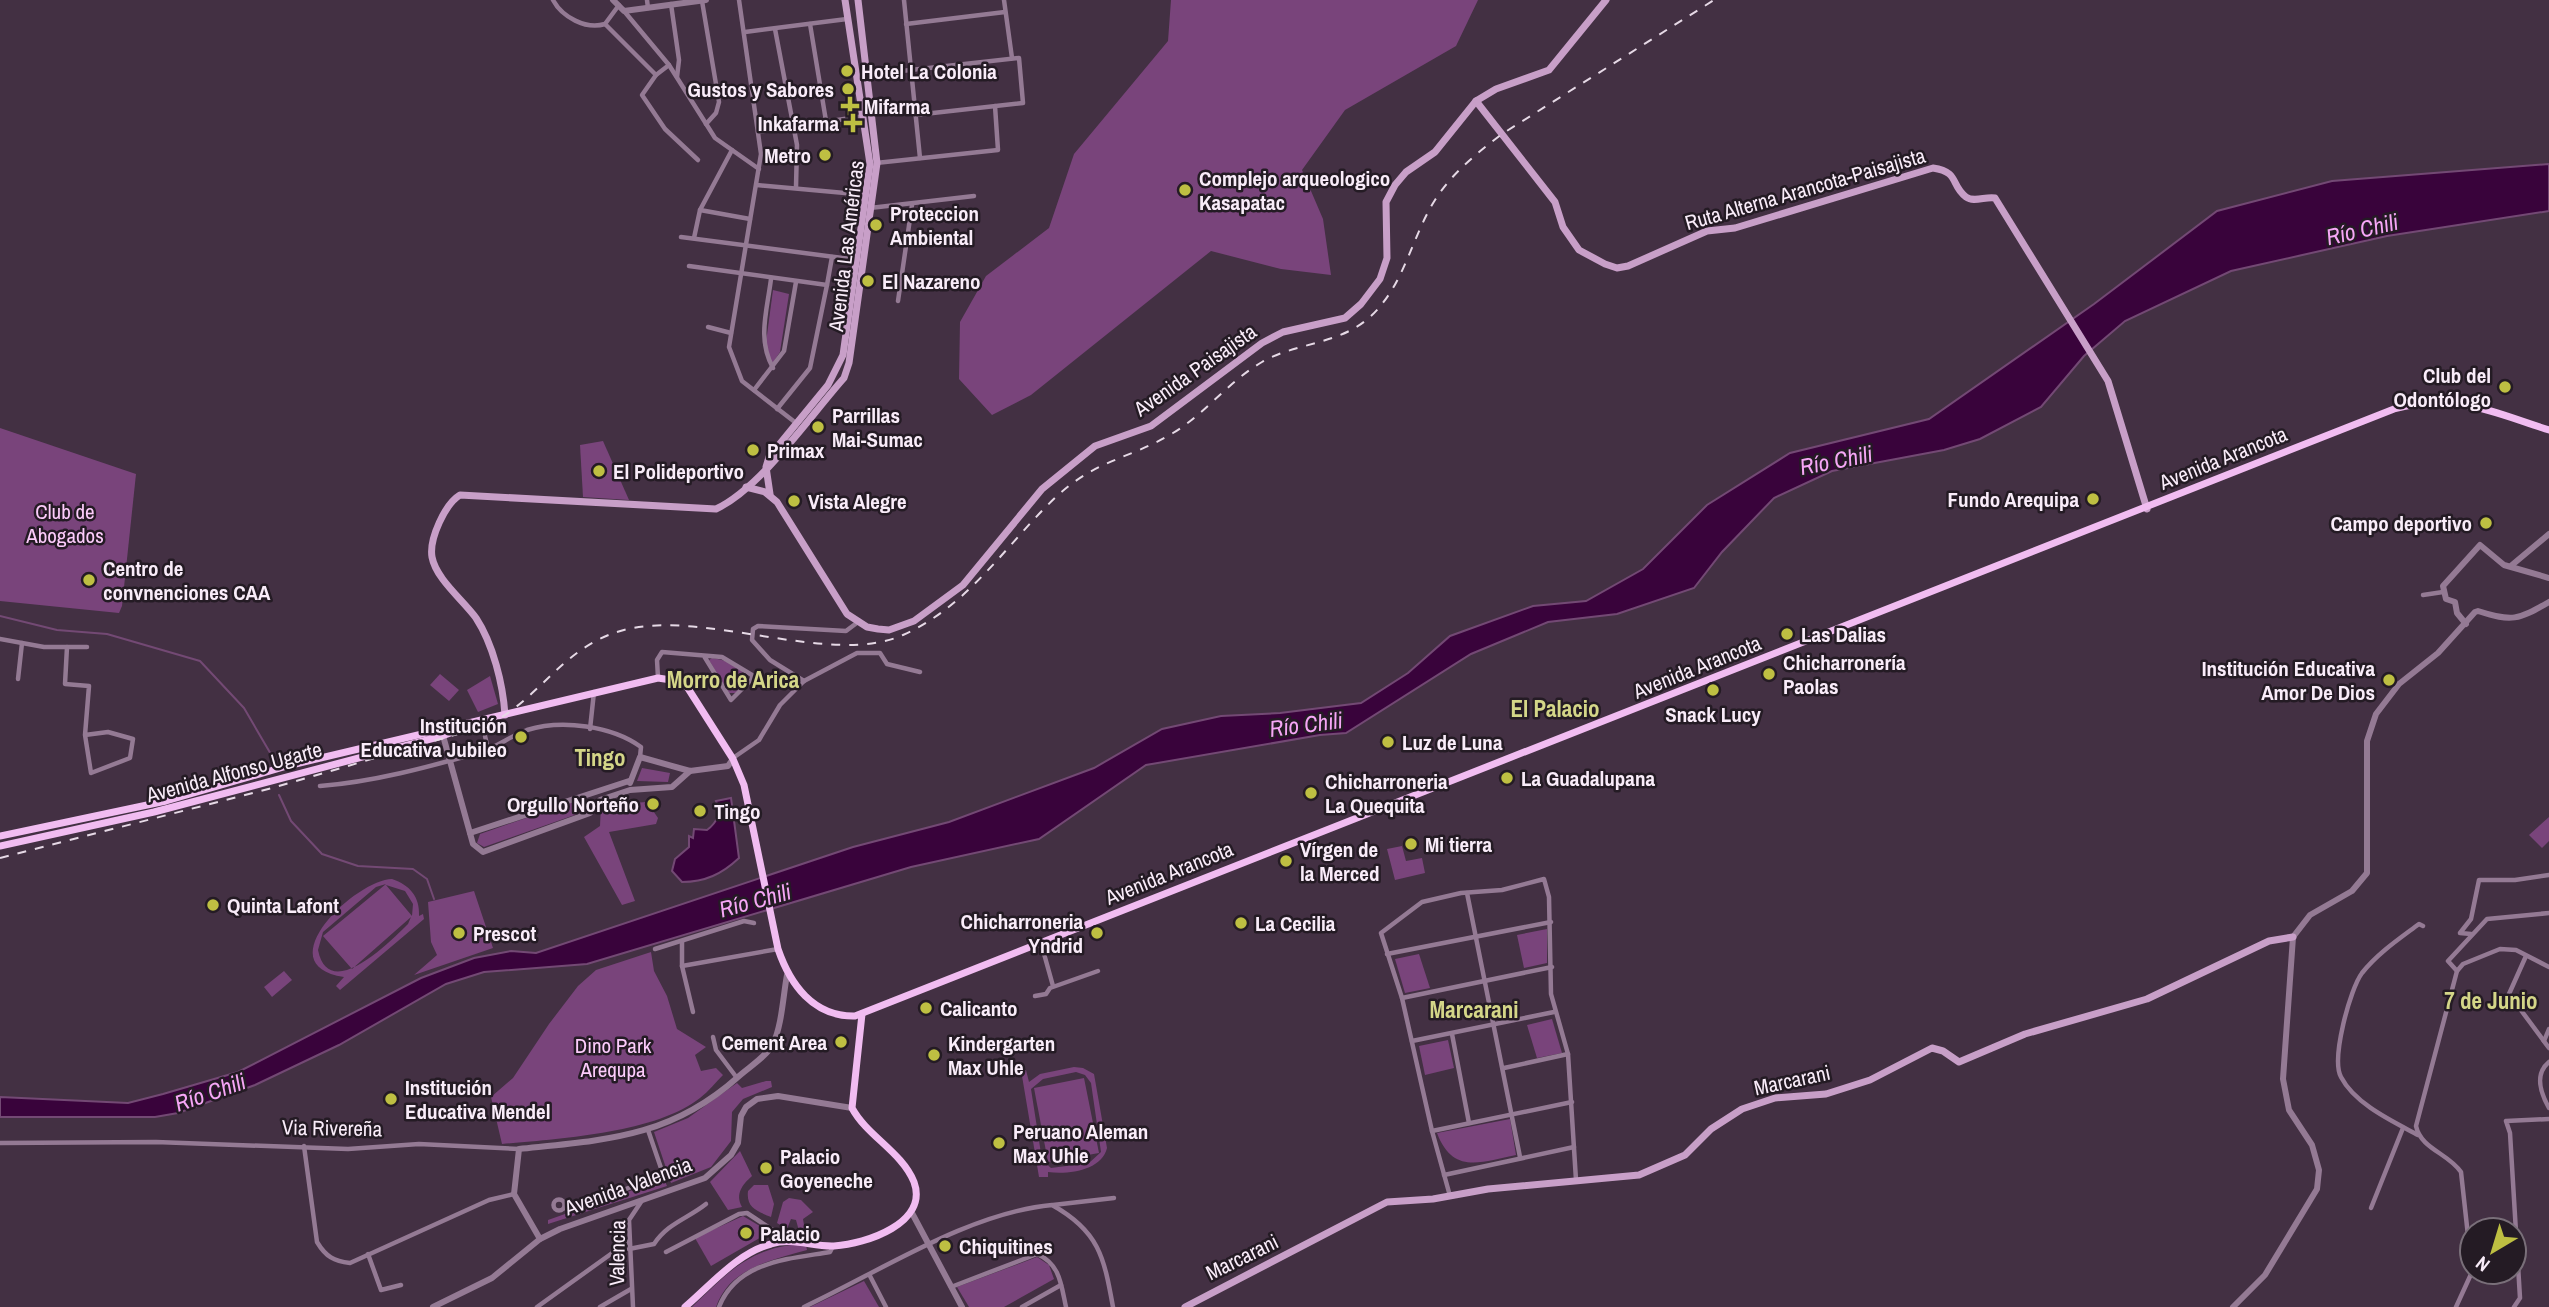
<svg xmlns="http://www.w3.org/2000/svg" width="2549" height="1307" viewBox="0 0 2549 1307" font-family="'Archivo Narrow',sans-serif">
  <rect width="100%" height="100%" fill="#433043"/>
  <g fill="#79447b" fill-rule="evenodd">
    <path d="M 1171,0 L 1478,0 L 1456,46 L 1345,110 L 1302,170 L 1323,219 L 1331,275 L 1281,269 L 1211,251 L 1031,395 L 992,415 L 959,379 L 960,322 L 986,276 L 1049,228 L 1074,154 L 1168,41 Z"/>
    <path d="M 773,290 L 789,294 L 780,352 L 772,364 L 765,350 Z"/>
    <path d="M 0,428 L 136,474 L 122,606 L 119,613 L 0,601 Z"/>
    <path d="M 603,441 L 629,500 L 583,497 L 580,445 Z"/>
    <path d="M 712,658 C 726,660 742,666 748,681 L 736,693 L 729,693 L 709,660 Z"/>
    <path d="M 440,674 L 459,690 L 449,701 L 430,685 Z"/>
    <path d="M 490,676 L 498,704 L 478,712 L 467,690 Z"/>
    <path d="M 642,768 L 670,773 L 668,782 L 637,781 Z"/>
    <path d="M 581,799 L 586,811 L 484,847 L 477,843 L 480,834 Z"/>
    <path d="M 647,802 L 658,818 L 656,824 L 609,832 L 635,901 L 622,905 L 584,837 L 600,826 L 601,805 Z"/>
    <path d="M 2549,817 L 2549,841 L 2542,848 L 2529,835 Z"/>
    <path d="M 1402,846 L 1406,861 L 1422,858 L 1425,873 L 1395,880 L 1387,849 Z"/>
    <path d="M 392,879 C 410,885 420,897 419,916 L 423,914 L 424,919 L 340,990 L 336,986 L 344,977 C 265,965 357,879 392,879 ZM 386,884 L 323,936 L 352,969 L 411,917 L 408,924 C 391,941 329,1004 318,950 L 323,932 L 376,887 ZM 386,885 L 405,891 L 413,904 L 412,916 Z"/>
    <path d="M 474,891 L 493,948 L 414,975 L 437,955 L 431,942 L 428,902 Z"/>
    <path d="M 1547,929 L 1547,963 L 1524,968 L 1517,935 Z"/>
    <path d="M 651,952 L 654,971 L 667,996 L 677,1029 L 706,1047 L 695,1055 L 701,1071 L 716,1068 L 723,1075 C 716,1082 709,1091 700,1098 C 656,1133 558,1139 502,1144 L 491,1097 L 513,1078 L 549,1024 L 578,986 L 596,970 Z"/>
    <path d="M 1419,954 L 1430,988 L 1405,993 L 1395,959 Z"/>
    <path d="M 284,971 L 292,980 L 272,997 L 264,987 Z"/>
    <path d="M 1552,1019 L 1562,1053 L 1537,1058 L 1527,1025 Z"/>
    <path d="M 1448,1040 L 1454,1068 L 1425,1075 L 1419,1046 Z"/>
    <path d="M 1074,1067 L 1083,1068 L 1094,1074 L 1107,1148 C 1102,1170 1069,1175 1048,1172 L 1048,1177 L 1039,1177 L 1021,1070 L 1026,1070 L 1029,1082 L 1040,1074 ZM 1076,1072 L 1085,1075 L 1091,1083 L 1101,1152 L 1089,1163 L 1051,1168 L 1042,1160 L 1031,1089 L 1043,1079 Z"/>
    <path d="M 1084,1078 L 1099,1153 L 1048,1162 L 1034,1088 Z"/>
    <path d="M 766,1081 L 771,1081 L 772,1087 L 743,1099 L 732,1112 L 731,1141 L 711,1167 L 671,1183 L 654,1132 L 688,1118 L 737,1083 L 742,1088 Z"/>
    <path d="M 1510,1119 L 1516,1155 C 1481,1162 1453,1175 1437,1133 Z"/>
    <path d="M 740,1151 L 752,1176 C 742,1185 735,1194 742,1207 L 728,1210 L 710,1182 Z"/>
    <path d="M 664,1179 L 667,1186 L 548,1224 L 548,1220 Z"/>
    <path d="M 754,1185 L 768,1185 L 774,1204 L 771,1217 C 757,1211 746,1208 748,1191 Z"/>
    <path d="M 789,1198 L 801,1200 L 813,1212 L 803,1219 L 805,1231 L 799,1231 L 796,1220 L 791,1219 L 787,1229 L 777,1223 L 783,1202 Z"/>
    <path d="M 743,1216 L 770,1232 L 711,1266 L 695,1238 Z"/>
    <path d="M 790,1245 L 806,1245 L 807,1250 C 772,1260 729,1268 716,1307 L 692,1307 C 724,1277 744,1252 790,1245 Z"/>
    <path d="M 1037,1257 L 1049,1265 L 1054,1279 L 1004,1307 L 969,1307 L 957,1287 Z"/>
    <path d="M 864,1281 L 879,1307 L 810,1307 Z"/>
  </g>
  <g fill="#39033b" stroke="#734974" stroke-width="2">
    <path d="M 2549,164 L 2549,211 L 2387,236 L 2231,271 L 2125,321 L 2084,356 L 2041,407 L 1980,439 L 1944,450 L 1832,471 L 1774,498 L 1722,552 L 1694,588 L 1617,614 L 1548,622 L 1471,654 L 1346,733 L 1320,735 L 1146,765 L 1039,839 L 911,867 L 587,964 L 484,972 L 446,984 L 339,1045 L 255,1085 L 178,1113 L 155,1117 L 0,1117 L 0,1097 L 128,1103 L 163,1094 L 238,1072 L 421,978 L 474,958 L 511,951 L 536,953 L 853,847 L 949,822 L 1094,768 L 1162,729 L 1221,716 L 1280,713 L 1361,703 L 1408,673 L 1450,636 L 1533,606 L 1586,601 L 1643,569 L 1707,505 L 1790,453 L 1929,419 L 2094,304 L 2217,211 L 2332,181 Z"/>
    <path d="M 731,798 L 739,858 C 722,874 705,882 682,882 L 672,871 L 675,859 L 689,847 L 689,836 L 693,838 L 694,829 L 707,830 C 718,822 721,813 716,801 Z"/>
  </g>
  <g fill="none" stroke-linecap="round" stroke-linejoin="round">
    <g stroke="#734974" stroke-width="2">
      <path d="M 0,616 L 57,630 L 107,634 L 200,661 L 244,708 L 272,756"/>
      <path d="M 279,795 L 291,821 L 322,854 L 358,866 L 413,869 L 427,879 L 434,899"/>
    </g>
    <g stroke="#947a94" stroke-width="4.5">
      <path d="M 553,0 C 562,17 586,30 605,24"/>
      <path d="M 647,0 L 648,8"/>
      <path d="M 739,0 L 761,154 L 729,347 L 742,381 L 796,423"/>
      <path d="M 904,0 L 920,158"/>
      <path d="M 1004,0 L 1012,58"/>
      <path d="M 702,1 L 719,102 L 716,113 L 706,124"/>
      <path d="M 671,4 L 679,60 L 677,77"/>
      <path d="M 619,5 L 605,24 L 656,75"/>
      <path d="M 624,11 L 669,65 L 715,138 L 759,169"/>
      <path d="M 810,24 L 826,121"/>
      <path d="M 906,24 L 1005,12"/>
      <path d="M 775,29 L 797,145 L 796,187"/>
      <path d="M 745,32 L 847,19"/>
      <path d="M 669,65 L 656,75 L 642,95 L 665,129 L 698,160"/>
      <path d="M 857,76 L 1019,58 L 1023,103 L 915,115"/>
      <path d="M 758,132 L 864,116"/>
      <path d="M 876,163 L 998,150 L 995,106"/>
      <path d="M 757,185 L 867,195"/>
      <path d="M 870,208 L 974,196"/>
      <path d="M 700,210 L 750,219"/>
      <path d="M 681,237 L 858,260"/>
      <path d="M 694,238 L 700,210 L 732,150"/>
      <path d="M 689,266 L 827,285 L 832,257"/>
      <path d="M 771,279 C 767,311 757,339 773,368"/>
      <path d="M 898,301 L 912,205"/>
      <path d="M 708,327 L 731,333"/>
      <path d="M 754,390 L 784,351 L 796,282"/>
      <path d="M 777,409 L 810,368 L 827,285"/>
      <path d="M 2423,595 L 2443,592"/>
      <path d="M 0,639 L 44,647 L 87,647"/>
      <path d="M 67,647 L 65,684 L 89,686 L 85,735 L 91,773 L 130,758 L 133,739 L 108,732 L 85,735"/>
      <path d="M 658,678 L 657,660 L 662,652 L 722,657 L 752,675 L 752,679 L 731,700 L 704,656"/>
      <path d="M 18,679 L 22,643"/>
      <path d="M 804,681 L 770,660 L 752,640 L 753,629 L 758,626 L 846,631 L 858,622"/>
      <path d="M 590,729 L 594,692"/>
      <path d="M 485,736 L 488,749"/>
      <path d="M 733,758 L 759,740 L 780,705 L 804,681 L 857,653 L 880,653 L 887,664 L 920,672"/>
      <path d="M 320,786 C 373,782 428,767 478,753 C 496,748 510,736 527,730 C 562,719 612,726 641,747 L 640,757"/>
      <path d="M 1467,893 L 1520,1157"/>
      <path d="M 2471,934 L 2460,933 L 2471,919 L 2479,880 L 2515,880 L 2549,875"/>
      <path d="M 682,942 L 682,966 L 693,1012"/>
      <path d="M 1041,943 L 1053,986"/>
      <path d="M 655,949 L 744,921 L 754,923"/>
      <path d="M 1387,954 L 1551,922"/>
      <path d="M 2526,956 L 2509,994 L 2549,1048"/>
      <path d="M 682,966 L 778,949"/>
      <path d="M 2457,971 L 2448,961 L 2487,919 L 2549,913"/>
      <path d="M 1035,996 L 1046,994 L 1050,988 L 1098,971"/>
      <path d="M 1402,998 L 1552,967"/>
      <path d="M 1452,1034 L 1469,1123"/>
      <path d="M 713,1037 L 716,1050 L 737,1078"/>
      <path d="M 1412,1041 L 1554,1012"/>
      <path d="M 2544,1041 L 2549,1029"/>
      <path d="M 2549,1062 C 2534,1074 2541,1094 2549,1108"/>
      <path d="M 1504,1068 L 1568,1054"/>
      <path d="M 1432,1131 L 1572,1102"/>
      <path d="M 2418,1135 C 2392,1121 2355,1104 2341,1077 C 2331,1059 2350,989 2362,973 C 2378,953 2399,939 2419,924 L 2423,926"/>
      <path d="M 0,1143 L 156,1142 L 348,1149 L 419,1144 L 519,1149"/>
      <path d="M 304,1146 L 317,1242 C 326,1257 334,1261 350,1263 L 489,1200 L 514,1194"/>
      <path d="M 1444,1175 L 1574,1147"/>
      <path d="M 1450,1196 L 1432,1131 L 1402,998 L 1381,933 L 1422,902 L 1461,893 L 1502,890 L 1544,879 L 1549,897 L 1551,994 L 1568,1054 L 1576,1180"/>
      <circle cx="559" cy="1205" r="5.5"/>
      <path d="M 1053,1205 L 1114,1198"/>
      <path d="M 564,1208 L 590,1203 L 659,1176 L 662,1171 L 648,1130"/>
      <path d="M 2371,1208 L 2403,1128"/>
      <path d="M 629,1249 L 654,1244 C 668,1223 687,1219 706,1204"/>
      <path d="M 666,1252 L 739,1214 L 747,1213 L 788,1240"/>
      <path d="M 368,1254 L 381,1290 L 401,1285"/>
      <path d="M 870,1276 L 886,1307"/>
      <path d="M 951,1287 L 1037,1254 C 1060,1264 1061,1284 1066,1307"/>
      <path d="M 537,1307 L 629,1241"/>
      <path d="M 600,1307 L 631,1289"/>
      <path d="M 633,1307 L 629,1220 L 641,1202"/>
      <path d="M 719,1307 C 737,1261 789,1259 830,1252 L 833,1246"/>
      <path d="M 804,1307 C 881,1271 968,1213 1052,1205 C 1099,1231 1104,1257 1113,1307"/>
      <path d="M 1022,1307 L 1061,1285"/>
      <path d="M 2456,1307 L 2472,1272 L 2461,1172 C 2448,1153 2421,1149 2416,1126 L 2457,971 L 2463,964 L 2500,949 L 2516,950 L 2549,967"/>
      <path d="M 2514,1307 L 2520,1298 L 2510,1133 L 2506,1121 L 2549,1119"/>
    </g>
    <g stroke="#947a94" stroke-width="6">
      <path d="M 613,0 L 624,11 L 706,0"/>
      <path d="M 2512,565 L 2549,534"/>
      <path d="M 2466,624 L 2457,613 L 2455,602 L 2446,599 L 2443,586 L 2480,545 L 2504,565 L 2549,578"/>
      <path d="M 442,732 L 473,844 L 483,852 L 590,813 L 600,800 L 630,790 L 672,787 L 690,771"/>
      <path d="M 630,783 L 640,757 L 690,771 L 728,766 L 733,759"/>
      <path d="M 470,833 L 629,781"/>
      <path d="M 912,1213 L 962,1307"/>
      <path d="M 540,1239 L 514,1194 L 519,1149 C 605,1140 670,1138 738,1077 C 749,1067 766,1057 773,1044 C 782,1025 783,996 787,975"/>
      <path d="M 433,1307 L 492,1278 L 540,1239 L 560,1229 L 705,1178 L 731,1155 L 738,1143 L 741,1116 L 746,1107 L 757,1099 L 778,1096 L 852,1108"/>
      <path d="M 2233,1307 L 2265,1275 L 2317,1189 L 2319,1170 L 2312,1145 L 2289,1110 L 2283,1079 L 2293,937 L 2310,915 L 2352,891 L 2367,873 L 2367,741 L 2376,714 L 2399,684 L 2438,653 L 2475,612 L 2478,611 C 2512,622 2518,620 2549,602"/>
    </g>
    <g stroke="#c89fc8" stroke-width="7">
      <path d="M 1476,101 L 1555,202 L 1563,227 L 1579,250 L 1605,264 L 1617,268 L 1628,266 L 1707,231 L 1735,228 L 1933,168 C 1960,172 1950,185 1966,197 C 1974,203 1986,196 1995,198 L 2108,381 L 2147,509"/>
      <path d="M 746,487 L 765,492 L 777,502 L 847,614 L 867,627 L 878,629 L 889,630 L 914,621 L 963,585 L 1042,489 L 1095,446 L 1151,426 L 1262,343 L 1283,332 L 1345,318 L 1361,304 L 1380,279 L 1387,258 L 1386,202 L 1395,185 L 1406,172 L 1435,152 L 1476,101 L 1496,89 L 1549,70 L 1606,0"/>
      <path d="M 770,494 L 766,467 L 769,457 L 828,385 L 843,355 L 870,164 L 845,0"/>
      <path d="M 505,715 C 503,684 493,644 476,618 C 463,600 436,579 432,557 C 429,539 445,504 460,495 L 716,509 C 761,488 810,416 844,378 L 849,363 L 877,163 L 858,0"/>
      <path d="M 1185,1307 L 1387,1202 L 1433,1199 L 1488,1189 L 1639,1175 L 1685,1155 L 1711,1129 L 1742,1109 L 1775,1098 L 1826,1094 L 1870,1080 L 1932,1048 L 1943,1051 L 1959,1062 L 2025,1034 L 2147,999 L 2269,941 L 2293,937"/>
    </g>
    <g stroke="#f1bcf1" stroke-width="7">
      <path d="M 0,836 L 166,801 L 287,766 L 658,678 L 684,682 L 733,759 L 744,785 L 778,949 C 790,984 813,1017 855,1016 L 2394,409 C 2454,392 2492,412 2549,430"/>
      <path d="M 0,846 L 154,812 L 442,736 L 467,727"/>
      <path d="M 685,1307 C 711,1285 737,1253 771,1244 C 792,1237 813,1247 834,1246 C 866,1244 929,1223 914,1182 C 902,1152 867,1136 852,1108 L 862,1014"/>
    </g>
    <path stroke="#e6d9e6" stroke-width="2" stroke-dasharray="9 9" stroke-linecap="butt" d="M 0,858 L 272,788 L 482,727 C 540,704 562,641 633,628 C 712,613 835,666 903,635 C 970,605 1006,544 1057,496 C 1097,459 1130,459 1173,433 C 1205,414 1229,381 1262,362 C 1297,342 1340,345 1371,316 C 1405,284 1411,238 1435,200 C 1452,173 1477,153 1502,134 L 1714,0"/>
  </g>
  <g fill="#bebf42" stroke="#241b24" stroke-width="2.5">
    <circle cx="847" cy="71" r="7"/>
    <circle cx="848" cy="89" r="7"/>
    <path d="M846.5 95.5h7v7h7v7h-7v7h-7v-7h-7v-7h7z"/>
    <path d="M849.5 112.5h7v7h7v7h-7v7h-7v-7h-7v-7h7z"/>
    <circle cx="825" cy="155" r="7"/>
    <circle cx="1185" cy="190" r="7"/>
    <circle cx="876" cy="225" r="7"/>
    <circle cx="868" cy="281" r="7"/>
    <circle cx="2505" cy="387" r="7"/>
    <circle cx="818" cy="427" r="7"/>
    <circle cx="753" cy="450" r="7"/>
    <circle cx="599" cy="471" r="7"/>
    <circle cx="2093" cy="499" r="7"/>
    <circle cx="794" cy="501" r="7"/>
    <circle cx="2486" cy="523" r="7"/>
    <circle cx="89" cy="580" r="7"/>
    <circle cx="1787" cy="634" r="7"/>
    <circle cx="1769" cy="674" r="7"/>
    <circle cx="2389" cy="680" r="7"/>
    <circle cx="1713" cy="690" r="7"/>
    <circle cx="521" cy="737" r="7"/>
    <circle cx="1388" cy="742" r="7"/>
    <circle cx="1507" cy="778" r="7"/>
    <circle cx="1311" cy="793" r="7"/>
    <circle cx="653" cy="804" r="7"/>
    <circle cx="700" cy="811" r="7"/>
    <circle cx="1411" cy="844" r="7"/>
    <circle cx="1286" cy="861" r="7"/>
    <circle cx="213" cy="905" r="7"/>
    <circle cx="1241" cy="923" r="7"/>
    <circle cx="459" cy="933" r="7"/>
    <circle cx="1097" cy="933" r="7"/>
    <circle cx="926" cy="1008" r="7"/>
    <circle cx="841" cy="1042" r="7"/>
    <circle cx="934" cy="1055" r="7"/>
    <circle cx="391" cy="1099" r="7"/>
    <circle cx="999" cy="1143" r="7"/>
    <circle cx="766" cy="1168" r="7"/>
    <circle cx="746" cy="1233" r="7"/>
    <circle cx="945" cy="1246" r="7"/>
  </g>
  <g text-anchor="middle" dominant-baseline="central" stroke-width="5" stroke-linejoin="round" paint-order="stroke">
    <g font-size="21" font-weight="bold" fill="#f9ecf9" stroke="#241b24" text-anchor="start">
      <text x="861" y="71">Hotel La Colonia</text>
      <text x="834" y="89" text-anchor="end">Gustos y Sabores</text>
      <text x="864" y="106">Mifarma</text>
      <text x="839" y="123" text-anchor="end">Inkafarma</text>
      <text x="811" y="155" text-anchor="end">Metro</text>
      <text x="1199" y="178">Complejo arqueologico<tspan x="1199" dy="24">Kasapatac</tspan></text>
      <text x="890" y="213">Proteccion<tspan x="890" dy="24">Ambiental</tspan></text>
      <text x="882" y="281">El Nazareno</text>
      <text x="2491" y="375" text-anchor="end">Club del<tspan x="2491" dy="24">Odontólogo</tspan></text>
      <text x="832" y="415">Parrillas<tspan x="832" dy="24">Mai-Sumac</tspan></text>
      <text x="767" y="450">Primax</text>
      <text x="613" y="471">El Polideportivo</text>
      <text x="2079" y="499" text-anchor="end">Fundo Arequipa</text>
      <text x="808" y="501">Vista Alegre</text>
      <text x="2472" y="523" text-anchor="end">Campo deportivo</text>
      <text x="103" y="568">Centro de<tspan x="103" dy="24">convnenciones CAA</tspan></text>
      <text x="1801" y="634">Las Dalias</text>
      <text x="1783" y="662">Chicharronería<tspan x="1783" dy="24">Paolas</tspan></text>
      <text x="2375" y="668" text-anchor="end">Institución Educativa<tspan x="2375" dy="24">Amor De Dios</tspan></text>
      <text x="1713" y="714" text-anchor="middle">Snack Lucy</text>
      <text x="507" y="725" text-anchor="end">Institución<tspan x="507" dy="24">Educativa Jubileo</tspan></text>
      <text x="1402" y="742">Luz de Luna</text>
      <text x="1521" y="778">La Guadalupana</text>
      <text x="1325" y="781">Chicharroneria<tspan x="1325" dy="24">La Quequita</tspan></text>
      <text x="639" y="804" text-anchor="end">Orgullo Norteño</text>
      <text x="714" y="811">Tingo</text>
      <text x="1425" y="844">Mi tierra</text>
      <text x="1300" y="849">Vírgen de<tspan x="1300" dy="24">la Merced</tspan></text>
      <text x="227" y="905">Quinta Lafont</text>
      <text x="1083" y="921" text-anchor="end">Chicharroneria<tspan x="1083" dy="24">Yndrid</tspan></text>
      <text x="1255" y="923">La Cecilia</text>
      <text x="473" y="933">Prescot</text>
      <text x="940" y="1008">Calicanto</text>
      <text x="827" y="1042" text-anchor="end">Cement Area</text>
      <text x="948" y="1043">Kindergarten<tspan x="948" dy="24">Max Uhle</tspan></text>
      <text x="405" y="1087">Institución<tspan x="405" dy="24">Educativa Mendel</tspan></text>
      <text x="1013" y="1131">Peruano Aleman<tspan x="1013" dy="24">Max Uhle</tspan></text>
      <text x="780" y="1156">Palacio<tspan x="780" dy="24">Goyeneche</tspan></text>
      <text x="760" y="1233">Palacio</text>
      <text x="959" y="1246">Chiquitines</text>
    </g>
    <g font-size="21" fill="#f9ecf9" stroke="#241b24">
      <text transform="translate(1805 189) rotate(-16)">Ruta Alterna Arancota-Paisajista</text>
      <text transform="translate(846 246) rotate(-83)">Avenida Las Américas</text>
      <text transform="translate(1195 370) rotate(-35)">Avenida Paisajista</text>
      <text transform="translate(2223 458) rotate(-22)">Avenida Arancota</text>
      <text transform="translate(1697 667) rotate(-22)">Avenida Arancota</text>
      <text transform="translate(234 772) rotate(-15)">Avenida Alfonso Ugarte</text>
      <text transform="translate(1169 873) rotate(-22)">Avenida Arancota</text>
      <text transform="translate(1792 1080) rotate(-12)">Marcarani</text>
      <text transform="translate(332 1128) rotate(1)">Via Rivereña</text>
      <text transform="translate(628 1186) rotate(-20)">Avenida Valencia</text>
      <text transform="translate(617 1253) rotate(-89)">Valencia</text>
      <text transform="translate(1242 1257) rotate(-26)">Marcarani</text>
    </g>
    <g font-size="21" fill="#fdccfc" stroke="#241b24">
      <text x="65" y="511">Club de<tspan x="65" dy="24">Abogados</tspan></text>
      <text x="613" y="1045">Dino Park<tspan x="613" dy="24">Arequpa</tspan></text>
    </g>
    <g font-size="23" font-style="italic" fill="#f6a6f6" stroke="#241b24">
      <text transform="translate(2362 229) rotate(-13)">Río Chili</text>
      <text transform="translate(1836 460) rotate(-11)">Río Chili</text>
      <text transform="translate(1306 724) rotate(-7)">Río Chili</text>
      <text transform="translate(755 900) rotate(-15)">Río Chili</text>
      <text transform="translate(210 1092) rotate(-19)">Río Chili</text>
    </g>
    <g font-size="23" font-weight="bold" fill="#d4d688" stroke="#241b24">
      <text x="733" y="679">Morro de Arica</text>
      <text x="1555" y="708">El Palacio</text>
      <text x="600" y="757">Tingo</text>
      <text x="2491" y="1000">7 de Junio</text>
      <text x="1474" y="1009">Marcarani</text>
    </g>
  </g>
  <g transform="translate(2493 1251) rotate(218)"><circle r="33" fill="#241b24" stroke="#796f79" stroke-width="2"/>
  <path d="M0-5L12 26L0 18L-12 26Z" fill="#bebf42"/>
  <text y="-10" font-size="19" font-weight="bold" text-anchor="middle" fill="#f9ecf9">N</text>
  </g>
</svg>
